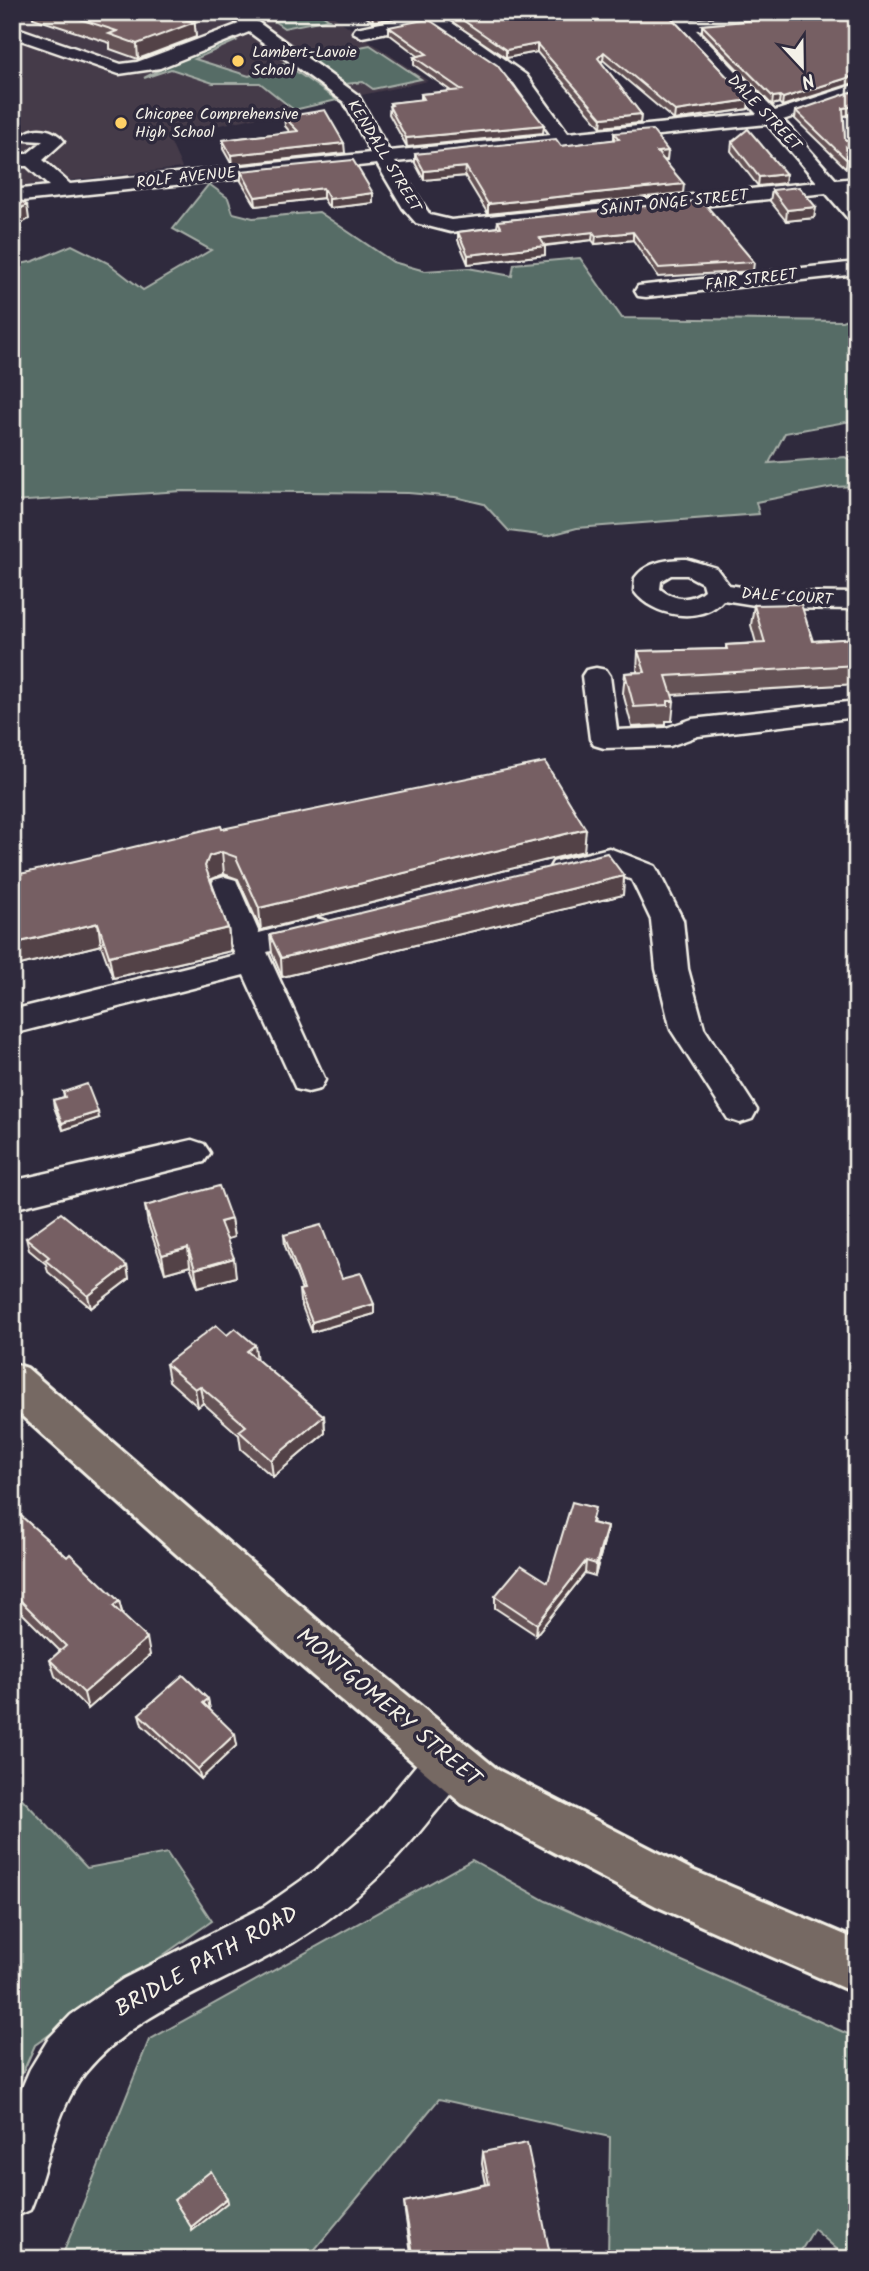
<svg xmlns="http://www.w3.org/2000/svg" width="869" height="2271" viewBox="0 0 869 2271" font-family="Kalam,sans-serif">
  <rect width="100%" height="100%" fill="#2f2a3d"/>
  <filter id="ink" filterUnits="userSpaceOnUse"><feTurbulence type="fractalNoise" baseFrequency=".0143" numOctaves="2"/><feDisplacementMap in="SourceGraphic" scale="14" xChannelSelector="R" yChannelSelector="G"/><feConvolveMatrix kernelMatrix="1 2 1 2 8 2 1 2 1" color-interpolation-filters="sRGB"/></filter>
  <g filter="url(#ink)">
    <path fill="#443a49" d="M 12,12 L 327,12 L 428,81 L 168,136 L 182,168 L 12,187 Z"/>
    <g fill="#576c66" stroke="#a6aea7" stroke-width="2">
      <path d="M 319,12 L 329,19 L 284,28 L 262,13 Z"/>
      <path d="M 223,37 L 236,41 L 195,59 L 249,76 L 284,63 L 337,100 L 294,110 L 260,83 L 213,83 L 171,69 L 144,78 Z"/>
      <path d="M 370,45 L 421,79 L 373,89 L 363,82 L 345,84 L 301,52 L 309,50 L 318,55 Z"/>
      <path d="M 209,184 L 228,198 L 233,213 L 253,218 L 319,212 L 393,262 L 425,271 L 468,268 L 512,276 L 514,264 L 580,258 L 622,318 L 842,321 L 857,315 L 857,420 L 785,433 L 769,463 L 845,457 L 857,463 L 857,486 L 833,487 L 756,502 L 759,514 L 577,528 L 547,536 L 509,531 L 484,504 L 455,497 L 408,493 L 182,491 L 12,502 L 12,266 L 34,261 L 72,245 L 108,263 L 143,290 L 211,250 L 173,229 Z"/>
      <path d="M 12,1788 L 87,1868 L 167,1853 L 212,1921 L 35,2045 L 12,2097 Z"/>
      <path d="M 472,1860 L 546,1901 L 857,2038 L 857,2259 L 848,2259 L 814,2229 L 796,2259 L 608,2259 L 610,2137 L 439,2099 L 307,2259 L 61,2259 L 149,2040 Z"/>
    </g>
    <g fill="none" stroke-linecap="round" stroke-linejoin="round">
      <g stroke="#f4f1e8" stroke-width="5">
        <g id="minor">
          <path d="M 225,12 L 244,12 L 358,95 L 389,151 L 551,135 L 514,83 L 487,62 L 428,24 L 362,37 L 353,32 L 356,28 L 416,16 L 413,12 L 440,14 L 526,75 L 568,133 L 757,114 L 661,12 L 679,12 L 687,20 L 782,12 L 851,12 L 843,17 L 696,30 L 775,111 L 857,84 L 857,95 L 783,120 L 836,180 L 857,178 L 857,190 L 845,191 L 857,204 L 857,223 L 850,221 L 826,193 L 451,232 L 416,223 L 403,208 L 377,164 L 12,202 L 12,190 L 49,186 L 27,166 L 12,166 L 12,154 L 27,154 L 43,141 L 25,140 L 23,136 C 34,124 55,129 64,141 L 43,160 L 70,184 L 371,153 L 344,102 L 249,32 L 160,68 L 119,74 L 12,37 L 12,26 L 121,64 L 137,62 L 239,24 ZM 767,124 L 817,182 L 451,220 L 430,215 L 395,162 Z"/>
          <path d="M 857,262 L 857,274 L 646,297 L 638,296 L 635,291 L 638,286 L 646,285 Z"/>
          <path d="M 686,559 L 716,568 L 729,585 L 773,592 L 857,593 L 857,609 L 773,608 L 723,600 C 702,625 652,617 634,591 L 635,578 C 646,562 668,559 686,559 ZM 671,575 L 687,575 L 702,583 L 704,590 C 690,602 674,600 660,589 L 661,581 Z"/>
          <path d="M 596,668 L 606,670 L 610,676 L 617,730 L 666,728 L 692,719 L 857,701 L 857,717 L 698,736 L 670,746 L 604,748 L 594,745 L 590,739 L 582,676 L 586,670 Z"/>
          <path d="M 609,848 L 655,866 L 659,873 L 683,920 L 688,969 L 704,1028 L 757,1110 L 752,1119 L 740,1123 L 728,1119 L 671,1030 L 656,969 L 651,920 L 632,880 L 606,869 L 564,879 L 553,876 L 549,869 L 553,862 Z"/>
          <path d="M 225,877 L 236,880 L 259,933 L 316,918 L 327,921 L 332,929 L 327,937 L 267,952 L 325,1080 L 320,1089 L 308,1092 L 296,1089 L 244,975 L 12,1034 L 12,1010 L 235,955 L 210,887 L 214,880 Z"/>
          <path d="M 192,1140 L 204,1144 L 210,1153 L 204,1162 L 12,1209 L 12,1181 Z"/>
          <path d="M 447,1740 L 463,1747 L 470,1762 C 461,1782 448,1798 434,1814 C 389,1872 336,1921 271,1955 C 207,1990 133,2014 85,2073 C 54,2112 49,2166 30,2210 L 12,2218 L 12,2111 L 30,2069 L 49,2038 L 71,2015 L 123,1979 L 265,1906 L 315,1871 L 375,1815 L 431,1747 Z"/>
        </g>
      </g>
      <g stroke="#f4f1e8" stroke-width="6">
        <path id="major" d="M 12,1363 L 27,1368 L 332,1633 L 498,1770 L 692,1870 L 857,1940 L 857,1994 L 656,1906 L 462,1804 L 298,1663 L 12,1407 Z"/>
      </g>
      <use href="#minor" fill="#2f2a3d" fill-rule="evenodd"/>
      <use href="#major" fill="#766964" fill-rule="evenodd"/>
    </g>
    <g fill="#655256" stroke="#f4f1e8" stroke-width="2">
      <path d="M 33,12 L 180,12 L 194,17 L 196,37 L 138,59 L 110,49 L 110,43 L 33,18 Z"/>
      <path d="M 359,12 L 412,12 L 411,14 L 373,22 Z"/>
      <path d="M 666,12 L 749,100 L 748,109 L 674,120 L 603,60 L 601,62 L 641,114 L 640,123 L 601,127 L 537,52 L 506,58 L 451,21 L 451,13 Z"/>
      <path d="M 682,12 L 748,12 L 707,16 L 704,12 L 704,16 L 688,17 Z"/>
      <path d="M 844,12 L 782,106 L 779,103 L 772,105 L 702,32 L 702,25 Z"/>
      <path d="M 389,27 L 543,133 L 407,147 L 389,114 L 390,103 L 421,100 L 421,94 L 451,91 L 414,65 L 414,57 L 418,56 L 389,34 Z"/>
      <path d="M 796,111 L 857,114 L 844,116 L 845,140 L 857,140 L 857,168 L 847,157 L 846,168 L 795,119 Z"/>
      <path d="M 284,117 L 345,153 L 232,165 L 223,149 L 223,140 L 290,132 L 285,126 Z"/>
      <path d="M 614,133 L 667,160 L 664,160 L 683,193 L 488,214 L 465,176 L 424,180 L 415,163 L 415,154 L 561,146 L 614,140 Z"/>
      <path d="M 732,142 L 785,183 L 758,186 L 731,151 Z"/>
      <path d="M 241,171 L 373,193 L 373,203 L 329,208 L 323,198 L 256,206 L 241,181 Z"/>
      <path d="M 772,190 L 816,207 L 814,218 L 786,221 L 770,201 Z"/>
      <path d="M 697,201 L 754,262 L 753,271 L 658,277 L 633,240 L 595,244 L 592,240 L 545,246 L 545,255 L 468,264 L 458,240 L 458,232 L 497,227 L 498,221 Z"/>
      <path d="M 754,605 L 813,641 L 857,638 L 857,684 L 672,695 L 674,701 L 672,721 L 666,721 L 666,725 L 632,727 L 623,693 L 625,673 L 637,672 L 638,651 L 726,649 L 726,645 L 756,643 L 751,625 Z"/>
      <path d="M 222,829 L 584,851 L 261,930 L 238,879 L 224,874 L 212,879 L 211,881 L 228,928 L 231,951 L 113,978 L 101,945 L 12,967 L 12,876 Z"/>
      <path d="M 624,876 L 623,895 L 282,977 L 272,953 L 270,935 Z"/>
      <path d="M 63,1092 L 99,1118 L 63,1130 L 54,1107 L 53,1100 L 64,1097 Z"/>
      <path d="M 145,1206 L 231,1219 L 234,1237 L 227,1239 L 236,1277 L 198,1287 L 190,1266 L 165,1273 L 148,1224 Z"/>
      <path d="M 284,1235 L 342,1278 L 374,1304 L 374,1314 L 312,1332 L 300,1301 L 299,1290 L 302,1290 L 285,1246 Z"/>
      <path d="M 26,1238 L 127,1266 L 129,1279 L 91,1308 L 48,1272 L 46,1264 L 29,1250 Z"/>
      <path d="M 256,1359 L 324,1416 L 325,1433 L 273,1477 L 241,1449 L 239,1435 L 203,1403 L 198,1407 L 169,1381 L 166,1364 Z"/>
      <path d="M 12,1508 L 67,1557 L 119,1601 L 123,1615 L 150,1655 L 88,1709 L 55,1676 L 50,1660 L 60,1651 L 12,1603 Z"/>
      <path d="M 593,1520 L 592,1523 L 607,1527 L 605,1538 L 595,1576 L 585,1573 L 536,1635 L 495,1608 L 495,1596 L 548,1582 Z"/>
      <path d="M 208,1699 L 210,1710 L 237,1745 L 201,1779 L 142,1725 L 139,1714 Z"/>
      <path d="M 483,2152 L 551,2259 L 412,2259 L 405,2213 L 404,2202 L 486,2184 L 482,2164 Z"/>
    </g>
    <g fill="#534246" stroke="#f4f1e8" stroke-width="2">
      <path d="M 380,12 L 412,12 L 411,14 L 373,22 L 372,14 Z"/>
      <path d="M 688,12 L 704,12 L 704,16 L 688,17 Z"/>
      <path d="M 707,12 L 748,12 L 707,16 Z"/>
      <path d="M 194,17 L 196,37 L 138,59 L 137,44 Z"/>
      <path d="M 537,44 L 537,52 L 506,58 L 506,50 Z"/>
      <path d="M 604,52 L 603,60 L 597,66 L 598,58 Z"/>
      <path d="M 857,75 L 857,82 L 782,106 L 783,98 Z"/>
      <path d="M 780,96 L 779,103 L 772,105 L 773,97 Z"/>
      <path d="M 749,100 L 748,109 L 674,120 L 675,111 Z"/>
      <path d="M 857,106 L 857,114 L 842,116 L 843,108 Z"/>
      <path d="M 641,114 L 640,123 L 601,127 L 602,118 Z"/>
      <path d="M 544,125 L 543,133 L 407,147 L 406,138 Z"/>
      <path d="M 344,143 L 345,153 L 232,165 L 231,155 Z"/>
      <path d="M 668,151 L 667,160 L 656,161 L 657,152 Z"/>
      <path d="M 466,167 L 465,176 L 424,180 L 424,171 Z"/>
      <path d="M 786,174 L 785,183 L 758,186 L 759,177 Z"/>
      <path d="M 684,184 L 683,193 L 488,214 L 488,204 Z"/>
      <path d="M 323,188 L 323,198 L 256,206 L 255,197 Z"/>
      <path d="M 373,193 L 373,203 L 329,208 L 329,199 Z"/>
      <path d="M 27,205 L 29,219 L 12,229 L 12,213 Z"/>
      <path d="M 816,207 L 814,218 L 786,221 L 787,210 Z"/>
      <path d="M 593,232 L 592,240 L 539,246 L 540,238 Z"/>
      <path d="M 633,232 L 633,240 L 595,244 L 596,236 Z"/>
      <path d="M 545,246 L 545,255 L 468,264 L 468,255 Z"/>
      <path d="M 586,829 L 584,851 L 261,930 L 259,908 Z"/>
      <path d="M 222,852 L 224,874 L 212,879 L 208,888 L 205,866 L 209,856 Z"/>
      <path d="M 624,876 L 623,895 L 282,977 L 281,958 Z"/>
      <path d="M 98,923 L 101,945 L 12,967 L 12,944 Z"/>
      <path d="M 228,928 L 231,951 L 113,978 L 109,956 Z"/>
      <path d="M 98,1112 L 99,1118 L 63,1130 L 62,1123 Z"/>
      <path d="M 231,1219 L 234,1237 L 222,1241 L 220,1222 Z"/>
      <path d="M 188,1248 L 190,1266 L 165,1273 L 162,1255 Z"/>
      <path d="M 234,1258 L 236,1277 L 198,1287 L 195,1269 Z"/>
      <path d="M 127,1266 L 129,1279 L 91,1308 L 88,1296 Z"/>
      <path d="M 374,1304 L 374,1314 L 312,1332 L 312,1322 Z"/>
      <path d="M 255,1345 L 257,1362 L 247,1351 Z"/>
      <path d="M 200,1386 L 203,1403 L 198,1407 L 195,1389 Z"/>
      <path d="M 324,1416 L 325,1433 L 273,1477 L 271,1460 Z"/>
      <path d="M 607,1527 L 605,1538 L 595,1576 L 596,1564 Z"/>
      <path d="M 586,1561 L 585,1573 L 536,1635 L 537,1624 Z"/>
      <path d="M 119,1601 L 123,1617 L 113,1606 Z"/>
      <path d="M 147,1638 L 150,1655 L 88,1709 L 84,1693 Z"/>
      <path d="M 208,1699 L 210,1710 L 203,1703 Z"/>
      <path d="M 235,1734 L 237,1745 L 201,1779 L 198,1769 Z"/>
      <path d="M 227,2198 L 228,2202 L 192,2231 L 191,2227 Z"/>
    </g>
    <g fill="#765f64" stroke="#f4f1e8" stroke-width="2">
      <path d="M 58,12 L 180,12 L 194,17 L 187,20 L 195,22 L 137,44 L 109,34 L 117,31 Z"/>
      <path d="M 451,12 L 666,12 L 749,100 L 675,111 L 604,52 L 598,58 L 641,114 L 602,118 L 537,44 L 506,50 Z"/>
      <path d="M 844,12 L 857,12 L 857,75 L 783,98 L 780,96 L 773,97 L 702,25 Z"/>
      <path d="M 428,19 L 497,65 L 544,125 L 406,138 L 389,106 L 392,105 L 390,103 L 424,99 L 421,94 L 462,90 L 414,57 L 427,54 L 389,27 Z"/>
      <path d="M 857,90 L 857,106 L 843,108 L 845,140 L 857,140 L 857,159 L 846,147 L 847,160 L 796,111 Z"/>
      <path d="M 325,110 L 344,143 L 231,155 L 223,140 L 298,131 L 284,117 Z"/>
      <path d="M 748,129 L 786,174 L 759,177 L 732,142 Z"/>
      <path d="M 652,130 L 668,151 L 657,152 L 684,184 L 488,204 L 466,167 L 424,171 L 415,154 L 556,139 L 561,146 L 619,139 L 614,133 Z"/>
      <path d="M 353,160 L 373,193 L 329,199 L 323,188 L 255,197 L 241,171 Z"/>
      <path d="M 799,187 L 816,207 L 787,210 L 772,190 Z"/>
      <path d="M 12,195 L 27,205 L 12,213 Z"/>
      <path d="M 697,201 L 701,205 L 706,205 L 754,262 L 659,268 L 633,232 L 596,236 L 593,232 L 540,238 L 545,246 L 468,255 L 458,232 L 501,227 L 498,221 Z"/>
      <path d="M 801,604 L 813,641 L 857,638 L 857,665 L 666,676 L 674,701 L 668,701 L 668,705 L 634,707 L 625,673 L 645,672 L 638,651 L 727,649 L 726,645 L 765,643 L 754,605 Z"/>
      <path d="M 545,762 L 586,829 L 259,908 L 236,857 L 222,852 L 209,856 L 205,866 L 228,928 L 109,956 L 98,923 L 12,944 L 12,876 L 221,826 L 222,829 Z"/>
      <path d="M 607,853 L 624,876 L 281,958 L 270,935 Z"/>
      <path d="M 87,1084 L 98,1112 L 62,1123 L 53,1100 L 65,1097 L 63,1092 Z"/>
      <path d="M 219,1186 L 231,1219 L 220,1222 L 234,1258 L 195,1269 L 188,1248 L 162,1255 L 145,1206 Z"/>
      <path d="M 61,1213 L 127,1266 L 88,1296 L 45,1260 L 49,1257 L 26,1238 Z"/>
      <path d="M 321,1225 L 342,1278 L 361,1273 L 374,1304 L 312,1322 L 299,1290 L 304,1289 L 284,1235 Z"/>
      <path d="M 216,1325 L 227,1335 L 235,1328 L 255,1345 L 247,1351 L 324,1416 L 271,1460 L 239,1431 L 246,1426 L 200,1386 L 195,1389 L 166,1364 Z"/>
      <path d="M 572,1502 L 595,1508 L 591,1523 L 607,1527 L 596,1564 L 586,1561 L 537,1624 L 495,1596 L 521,1565 L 548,1582 Z"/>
      <path d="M 12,1508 L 67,1557 L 70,1554 L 119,1601 L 113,1606 L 147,1638 L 84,1693 L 50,1660 L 66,1646 L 12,1592 Z"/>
      <path d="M 183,1675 L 208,1699 L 203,1703 L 235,1734 L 198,1769 L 139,1714 Z"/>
      <path d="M 527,2143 L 551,2259 L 414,2259 L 404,2202 L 489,2184 L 483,2152 Z"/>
      <path d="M 211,2171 L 227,2198 L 191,2227 L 174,2200 Z"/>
    </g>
  </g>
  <g fill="#ffd166" stroke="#2f2a3d" stroke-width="2.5">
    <circle cx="238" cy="61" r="7"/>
    <circle cx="121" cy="123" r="7"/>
  </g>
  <g text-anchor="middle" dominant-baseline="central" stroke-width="7" stroke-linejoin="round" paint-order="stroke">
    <g font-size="16" fill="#f4f1e8" stroke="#2f2a3d" text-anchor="start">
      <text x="252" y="52">Lambert-Lavoie<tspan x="252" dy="18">School</tspan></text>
      <text x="135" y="114">Chicopee Comprehensive<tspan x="135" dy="18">High School</tspan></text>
    </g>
    <g font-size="16" fill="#f4f1e8" stroke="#2f2a3d">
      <text transform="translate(764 113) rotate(46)">DALE STREET</text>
      <text transform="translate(384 156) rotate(59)">KENDALL STREET</text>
      <text transform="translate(186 178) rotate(-6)">ROLF AVENUE</text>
      <text transform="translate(674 203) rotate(-6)">SAINT ONGE STREET</text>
      <text transform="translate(751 280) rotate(-7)">FAIR STREET</text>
      <text transform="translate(787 597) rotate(4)">DALE COURT</text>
    </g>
    <g font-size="23" fill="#f4f1e8" stroke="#2f2a3d">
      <text transform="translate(388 1708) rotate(40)">MONTGOMERY STREET</text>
      <text transform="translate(207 1962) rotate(-29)">BRIDLE PATH ROAD</text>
    </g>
  </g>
  <rect width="869" height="2271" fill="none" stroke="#2f2a3d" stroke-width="42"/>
  <rect x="21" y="21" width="827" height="2229" fill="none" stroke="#f4f1e8" stroke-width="2.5" filter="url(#ink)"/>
  <g transform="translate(802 66) rotate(158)" stroke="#2f2a3d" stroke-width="5" paint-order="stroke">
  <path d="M0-5L12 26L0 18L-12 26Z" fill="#f4f1e8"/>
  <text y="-10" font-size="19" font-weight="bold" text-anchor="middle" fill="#f4f1e8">N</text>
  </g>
</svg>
